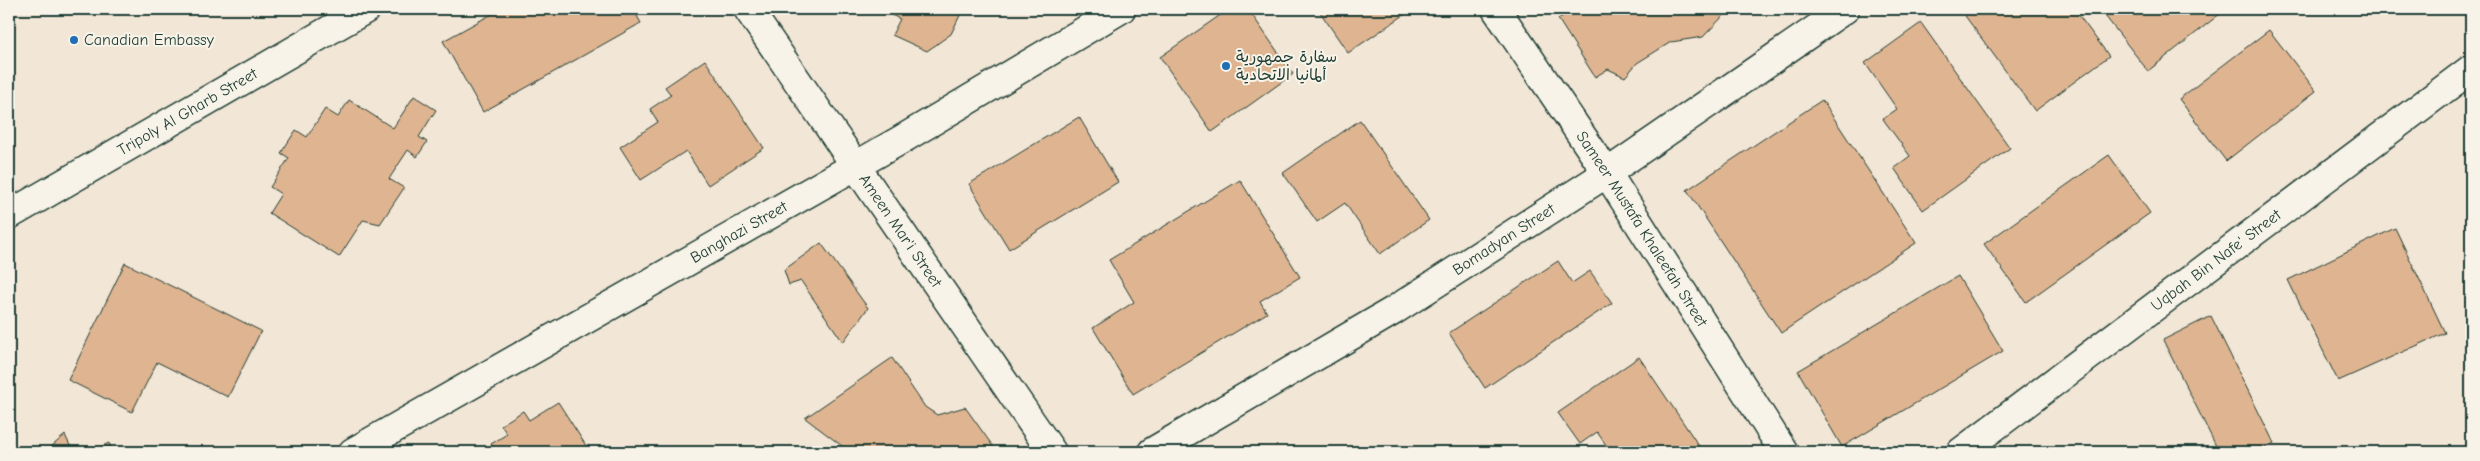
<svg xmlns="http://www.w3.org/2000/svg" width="2480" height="461" viewBox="0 0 2480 461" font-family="'Comic Neue','Playpen Sans Arabic',sans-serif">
  <rect width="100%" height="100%" fill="#f2e6d6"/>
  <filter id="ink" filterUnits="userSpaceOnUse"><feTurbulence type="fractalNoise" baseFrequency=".02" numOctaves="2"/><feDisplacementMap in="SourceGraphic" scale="10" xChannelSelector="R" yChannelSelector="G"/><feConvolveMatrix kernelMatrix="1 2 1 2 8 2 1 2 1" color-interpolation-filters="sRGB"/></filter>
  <g filter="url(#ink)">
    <g fill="#dfb490" stroke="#1f3d34">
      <path d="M 501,9 L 633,9 L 641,23 L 483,112 L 443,41 Z"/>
      <path d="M 878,9 L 963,9 L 951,34 L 927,51 L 892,35 L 900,19 Z"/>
      <path d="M 1229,9 L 1248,9 L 1293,74 L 1212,132 L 1160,57 Z"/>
      <path d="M 1318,9 L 1413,9 L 1348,53 Z"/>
      <path d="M 1574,9 L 1730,9 L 1703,37 L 1671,42 L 1637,63 L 1625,77 L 1608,69 L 1595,77 L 1558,19 Z"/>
      <path d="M 1960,9 L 2074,9 L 2109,56 L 2035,111 Z"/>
      <path d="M 2107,9 L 2226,9 L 2148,71 L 2102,12 Z"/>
      <path d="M 1921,23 L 2010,148 L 1923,210 L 1894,168 L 1910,156 L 1883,119 L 1897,109 L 1865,63 Z"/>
      <path d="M 2269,30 L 2316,91 L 2226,161 L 2179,99 Z"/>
      <path d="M 705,60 L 764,148 L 708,185 L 686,151 L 641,180 L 620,147 L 658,122 L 650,109 L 671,95 L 665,87 Z"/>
      <path d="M 414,96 L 436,110 L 419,137 L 427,142 L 417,157 L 408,150 L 389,179 L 404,188 L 380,224 L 363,220 L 339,257 L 269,213 L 281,194 L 270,187 L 289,158 L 281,153 L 296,130 L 307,137 L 325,109 L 338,117 L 349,100 L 393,128 Z"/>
      <path d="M 1822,100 L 1916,243 L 1781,333 L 1687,190 Z"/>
      <path d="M 1079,117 L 1118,182 L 1009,249 L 969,184 Z"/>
      <path d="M 1360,120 L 1429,220 L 1380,254 L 1345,203 L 1317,222 L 1283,173 Z"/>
      <path d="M 2109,155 L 2150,213 L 2026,302 L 1984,244 Z"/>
      <path d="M 1240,180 L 1300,277 L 1260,301 L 1267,313 L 1133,394 L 1093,328 L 1134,302 L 1109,260 Z"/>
      <path d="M 2395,228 L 2445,333 L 2338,381 L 2288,280 Z"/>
      <path d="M 821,243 L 868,308 L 843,342 L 801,281 L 789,285 L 784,270 Z"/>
      <path d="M 1558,261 L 1572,283 L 1590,271 L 1612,303 L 1485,388 L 1449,333 Z"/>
      <path d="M 125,263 L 261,331 L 228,397 L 157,362 L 132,412 L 68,380 Z"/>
      <path d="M 1958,276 L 2003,351 L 1842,447 L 1798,371 Z"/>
      <path d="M 2211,316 L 2274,443 L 2257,452 L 2219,452 L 2163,340 Z"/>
      <path d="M 1639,357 L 1703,452 L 1611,452 L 1597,432 L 1580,444 L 1558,413 Z"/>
      <path d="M 892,358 L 925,407 L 937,415 L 965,407 L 997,452 L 850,452 L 805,418 Z"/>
      <path d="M 558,402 L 590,452 L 496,452 L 491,444 L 507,434 L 501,425 L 523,411 L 529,420 Z"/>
      <path d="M 65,435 L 73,452 L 45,452 Z"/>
      <path d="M 109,443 L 113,452 L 90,452 Z"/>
    </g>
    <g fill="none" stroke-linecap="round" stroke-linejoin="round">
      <g stroke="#1f3d34" stroke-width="31">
        <g id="minor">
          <path id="s1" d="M 748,9 L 1052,452"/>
          <path id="s2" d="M 1496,9 L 1607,173 L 1784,452"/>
          <path id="s3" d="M 9,215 L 366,9"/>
          <path id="s4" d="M 353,452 L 899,141 L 1121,9"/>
        </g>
      </g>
      <g stroke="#1f3d34" stroke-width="31">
        <g id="tertiary">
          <path id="s5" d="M 1152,452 L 1393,311 L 1607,173 L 1845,9"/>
          <path id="s6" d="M 1961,452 L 2471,69"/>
        </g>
      </g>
      <use href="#minor" stroke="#f7f3e8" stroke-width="28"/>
      <use href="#tertiary" stroke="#f7f3e8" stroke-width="28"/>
    </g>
  </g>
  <g fill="#1f6fb2" stroke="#f7f3e8" stroke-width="2">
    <circle cx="74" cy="40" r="5"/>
    <circle cx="1226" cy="66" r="5"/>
  </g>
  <g text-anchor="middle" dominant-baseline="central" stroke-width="4" stroke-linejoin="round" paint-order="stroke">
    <g font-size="16" fill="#1f3d34" stroke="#f7f3e8" text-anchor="start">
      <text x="84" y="40">Canadian Embassy</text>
      <text x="1236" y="57">سفارة جمهورية<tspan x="1236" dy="18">ألمانيا الاتحادية</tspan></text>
    </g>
    <g font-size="16" fill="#1f3d34" stroke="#f7f3e8">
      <text stroke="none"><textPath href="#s3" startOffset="206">Tripoly Al Gharb Street</textPath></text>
      <text stroke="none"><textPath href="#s2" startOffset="264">Sameer Mustafa Khaleefah Street</textPath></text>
      <text stroke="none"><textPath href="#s1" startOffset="269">Ameen Mar'i Street</textPath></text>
      <text stroke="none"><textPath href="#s4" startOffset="444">Banghazi Street</textPath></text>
      <text stroke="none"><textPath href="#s5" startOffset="411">Bomadyan Street</textPath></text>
      <text stroke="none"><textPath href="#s6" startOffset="319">Uqbah Bin Nafe' Street</textPath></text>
    </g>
  </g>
  <rect width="2480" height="461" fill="none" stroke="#f7f3e8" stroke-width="30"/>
  <rect x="15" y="15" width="2450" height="431" fill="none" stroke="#1f3d34" stroke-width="2" filter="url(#ink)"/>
</svg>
